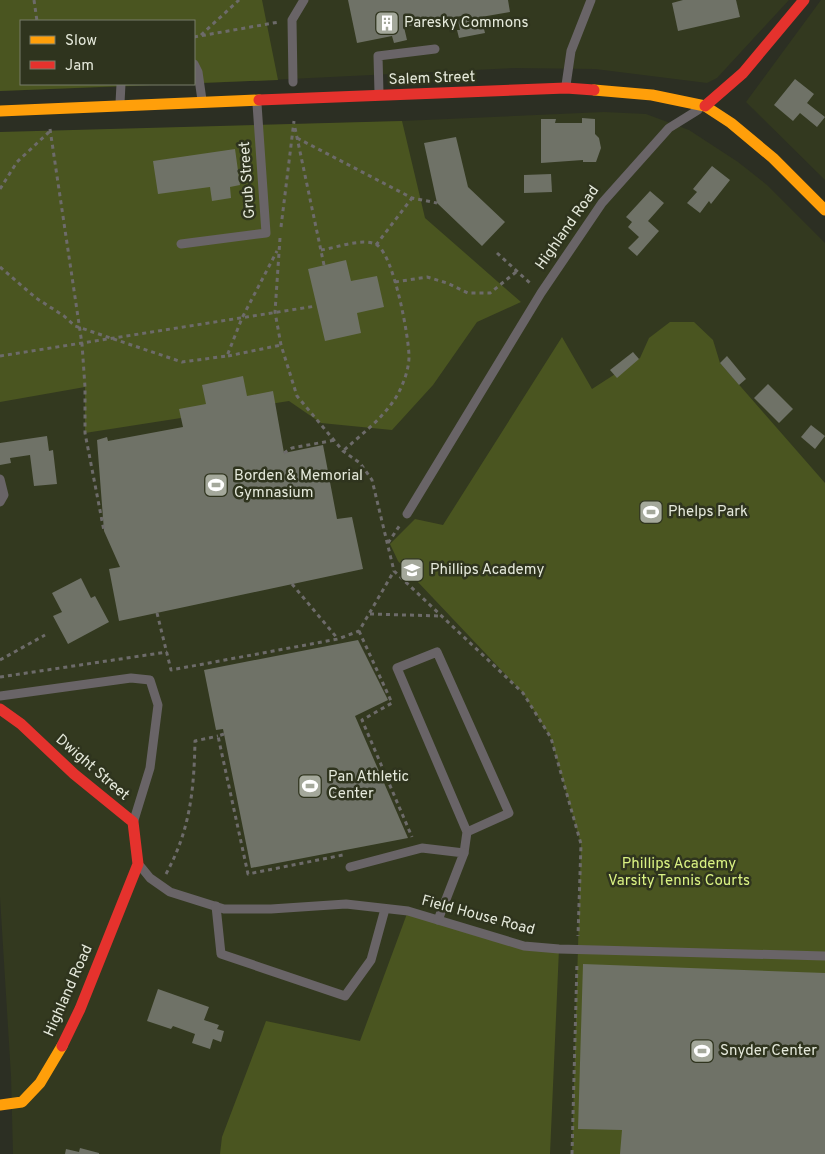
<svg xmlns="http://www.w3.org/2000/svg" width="825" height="1154" viewBox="0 0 825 1154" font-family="Overpass,sans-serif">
  <rect width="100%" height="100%" fill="#2c2f23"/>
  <g fill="#33391f" fill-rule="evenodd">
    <path d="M 0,0 L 789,0 L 717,78 L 707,83 L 595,69 L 513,68 L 167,85 L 0,91 ZM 21,21 L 194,21 L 194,84 L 21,84 Z"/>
    <path d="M 821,0 L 825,0 L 825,180 L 746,102 Z"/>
    <path d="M 604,112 L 646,114 L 689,130 L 738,162 L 767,185 L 825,243 L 825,1154 L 13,1154 L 11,1076 L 0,897 L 0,133 L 402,121 Z"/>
  </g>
  <g fill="#4a5520" fill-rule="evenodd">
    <path d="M 0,0 L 262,0 L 278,80 L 0,91 ZM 21,21 L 194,21 L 194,84 L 21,84 Z"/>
    <path d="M 402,121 L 425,218 L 521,302 L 477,322 L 433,385 L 392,430 L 321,423 L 289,401 L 85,433 L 85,387 L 0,402 L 0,132 Z"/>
    <path d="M 670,322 L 694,322 L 713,340 L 720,363 L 825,483 L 825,1154 L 572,1154 L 581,844 L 551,738 L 523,693 L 398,561 L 390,544 L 415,519 L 443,525 L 562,337 L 592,389 L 640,358 L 649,338 Z"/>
    <path d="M 408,911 L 524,946 L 559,949 L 550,1154 L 220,1154 L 222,1137 L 266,1021 L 360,1041 Z"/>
  </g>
  <g fill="#6f7267">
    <path d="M 348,0 L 508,0 L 510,12 L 481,17 L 485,33 L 459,38 L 457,30 L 460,30 L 458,20 L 462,19 L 461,16 L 404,27 L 407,40 L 394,43 L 392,36 L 357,43 Z"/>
    <path d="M 683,0 L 736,0 L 740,17 L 678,31 L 672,3 Z"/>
    <path d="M 795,79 L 814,94 L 807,103 L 825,117 L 817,127 L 800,113 L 793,121 L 774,105 Z"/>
    <path d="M 582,118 L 595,119 L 595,134 L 599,138 L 601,148 L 596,162 L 583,162 L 583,160 L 541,163 L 541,119 L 556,119 L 555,123 L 582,123 Z"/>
    <path d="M 456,137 L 468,187 L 505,222 L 482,246 L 437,203 L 424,143 Z"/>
    <path d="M 235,149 L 240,185 L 230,187 L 231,198 L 212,201 L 210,187 L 158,194 L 153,161 Z"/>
    <path d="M 712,166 L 730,180 L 711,204 L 709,201 L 700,213 L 687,203 L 697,192 L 693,189 Z"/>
    <path d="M 551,174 L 552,192 L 524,193 L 524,175 Z"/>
    <path d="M 650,191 L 664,203 L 648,221 L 659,231 L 637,256 L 628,248 L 639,237 L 628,227 L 632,222 L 626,217 Z"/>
    <path d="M 346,260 L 351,281 L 377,276 L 384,307 L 357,313 L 361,333 L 325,341 L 308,269 Z"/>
    <path d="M 633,352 L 639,359 L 617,378 L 610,370 Z"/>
    <path d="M 727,356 L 746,379 L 739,385 L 720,363 Z"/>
    <path d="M 243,376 L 247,396 L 273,391 L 284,453 L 323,445 L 337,519 L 352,517 L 363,569 L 119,621 L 109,569 L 120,567 L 104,531 L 97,440 L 107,437 L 108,441 L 183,427 L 179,409 L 206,404 L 202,385 Z"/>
    <path d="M 768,384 L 793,409 L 779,423 L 754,398 Z"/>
    <path d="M 811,425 L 825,436 L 815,449 L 801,437 Z"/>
    <path d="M 47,436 L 49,451 L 53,450 L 57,484 L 34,486 L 30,455 L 10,458 L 11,463 L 0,465 L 0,443 Z"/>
    <path d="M 81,578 L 91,598 L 95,596 L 109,622 L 68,644 L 53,616 L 62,612 L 52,593 Z"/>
    <path d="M 358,640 L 388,700 L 355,716 L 408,838 L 251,868 L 223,729 L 216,730 L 204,670 Z"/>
    <path d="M 583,964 L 825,973 L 825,1154 L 620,1154 L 622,1130 L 578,1129 Z"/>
    <path d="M 158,989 L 209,1007 L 204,1020 L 219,1025 L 217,1029 L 224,1031 L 221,1042 L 213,1039 L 210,1049 L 192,1043 L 195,1034 L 173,1026 L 171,1029 L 147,1021 Z"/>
    <path d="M 80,1148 L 99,1153 L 99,1154 L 65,1154 L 66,1149 L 79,1152 Z"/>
  </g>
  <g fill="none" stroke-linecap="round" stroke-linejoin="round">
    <g stroke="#6d6b6a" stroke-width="3" stroke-dasharray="4 4" stroke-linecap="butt">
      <path d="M 34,0 L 37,21"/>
      <path d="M 201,35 L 239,0"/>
      <path d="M 194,37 L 279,22"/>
      <path d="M 295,128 L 324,265"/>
      <path d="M 50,129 L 82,344 L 85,387 L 85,433 L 104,531"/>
      <path d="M 297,138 L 412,198 L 437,203"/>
      <path d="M 0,189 L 17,162 L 50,131"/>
      <path d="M 281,227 L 294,121"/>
      <path d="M 280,238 L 275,312 L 281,345 L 297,396 L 343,451 L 360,463 L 372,480 L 394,571 L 523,693 L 551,738 L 581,844 L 578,936"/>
      <path d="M 376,245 L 412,198"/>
      <path d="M 321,250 C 336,248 363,237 377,245 C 394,256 409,337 409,357 C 409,365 406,376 403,383 C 392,412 365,431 343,451"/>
      <path d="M 497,253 L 531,284"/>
      <path d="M 0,267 L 36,298 L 64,316 L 75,326 L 182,362 L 227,356 L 242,318 L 277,251"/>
      <path d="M 395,282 L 427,277 L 447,283 L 468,293 L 490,293 L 516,272"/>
      <path d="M 0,356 L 316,306"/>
      <path d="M 228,356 L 281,345"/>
      <path d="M 284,453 L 292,448 L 335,440"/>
      <path d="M 388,543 L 400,525"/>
      <path d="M 292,584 L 338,639"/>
      <path d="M 157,613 L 171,670 L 338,639 L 359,631 L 394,571"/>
      <path d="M 370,614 L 442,616"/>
      <path d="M 359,631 L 392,703 L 362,720 L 412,837"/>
      <path d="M 0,660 L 45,635"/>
      <path d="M 0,677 L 167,652"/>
      <path d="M 224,734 L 218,736 L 248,874 L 343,855"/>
      <path d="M 166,874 C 190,830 194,791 195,741 L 218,736"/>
      <path d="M 572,1154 L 577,962"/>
    </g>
    <g stroke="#696467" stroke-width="9">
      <path d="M 194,64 L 198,72 L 202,100"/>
      <path d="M 293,82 L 292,20 L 304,0"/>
      <path d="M 566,85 L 571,51 L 591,0"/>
      <path d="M 379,93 L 378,56 L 435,49"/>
      <path d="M 120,103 L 121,84"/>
      <path d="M 181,244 L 266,233 L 257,104"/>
      <path d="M 0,479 L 4,495 L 0,502"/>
      <path d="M 407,514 L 541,293 L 602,203 L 669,128 L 698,110"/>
      <path d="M 0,696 L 131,678 L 150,680 L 158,705 L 150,768 L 134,820"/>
      <path d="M 464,853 L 467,832 L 397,668 L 437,652 L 509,813 L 467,832"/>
      <path d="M 141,867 L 150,878 L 170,892 L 224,909 L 271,909 L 346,904 L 408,911 L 524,946 L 559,949 L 825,956"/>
      <path d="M 350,867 L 422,848 L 464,853 L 438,920"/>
      <path d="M 216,906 L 221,954 L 345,996 L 371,960 L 385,909"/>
    </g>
    <g stroke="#ff9f0a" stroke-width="11">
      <path d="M 594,90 L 652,95 L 705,106 L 731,123 L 773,158 L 825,210"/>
      <path d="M 0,111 L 259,100"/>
      <path d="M 0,1105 L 22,1102 L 40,1083 L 62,1046"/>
    </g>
    <g stroke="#e5322d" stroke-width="11">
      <path d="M 259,100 L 566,88 L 594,90"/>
      <path d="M 705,106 L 743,73 L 804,0"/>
      <path d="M 0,709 L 21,724 L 74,774 L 133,822 L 138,864 L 80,1009 L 62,1046"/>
    </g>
  </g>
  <defs>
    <g id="building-square" transform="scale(1.25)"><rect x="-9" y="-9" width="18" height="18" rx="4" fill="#a4a89b" stroke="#2f341e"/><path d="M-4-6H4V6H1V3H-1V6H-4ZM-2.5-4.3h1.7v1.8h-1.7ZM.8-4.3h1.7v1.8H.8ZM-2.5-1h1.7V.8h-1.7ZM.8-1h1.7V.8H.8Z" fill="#fff"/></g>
    <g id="stadium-square" transform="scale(1.25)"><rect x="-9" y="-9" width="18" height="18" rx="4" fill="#a4a89b" stroke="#2f341e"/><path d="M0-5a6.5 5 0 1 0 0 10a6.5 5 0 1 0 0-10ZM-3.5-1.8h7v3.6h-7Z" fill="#fff"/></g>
    <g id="school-square" transform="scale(1.25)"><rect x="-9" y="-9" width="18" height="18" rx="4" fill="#a4a89b" stroke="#2f341e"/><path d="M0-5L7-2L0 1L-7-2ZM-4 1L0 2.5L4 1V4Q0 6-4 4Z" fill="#fff"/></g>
  </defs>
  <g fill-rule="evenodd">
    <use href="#building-square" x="387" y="23"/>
    <use href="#stadium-square" x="216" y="485"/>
    <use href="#stadium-square" x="651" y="512"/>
    <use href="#school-square" x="412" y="570"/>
    <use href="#stadium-square" x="310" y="786"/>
    <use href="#stadium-square" x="702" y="1051"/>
  </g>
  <g text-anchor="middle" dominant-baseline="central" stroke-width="5" stroke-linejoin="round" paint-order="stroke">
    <g font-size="15" fill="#e5e9db" stroke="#2f341e" text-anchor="start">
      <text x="404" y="23">Paresky Commons</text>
      <text x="234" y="476">Borden &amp; Memorial<tspan x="234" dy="17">Gymnasium</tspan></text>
      <text x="668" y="512">Phelps Park</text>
      <text x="430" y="570">Phillips Academy</text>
      <text x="328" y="777">Pan Athletic<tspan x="328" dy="17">Center</tspan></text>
      <text x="720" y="1051">Snyder Center</text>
    </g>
    <g font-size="15" fill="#e5e9db" stroke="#2f341e">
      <text transform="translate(432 79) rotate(-2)">Salem Street</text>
      <text transform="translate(248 180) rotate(-94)">Grub Street</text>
      <text transform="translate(568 228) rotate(-55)">Highland Road</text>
      <text transform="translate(92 768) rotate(41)">Dwight Street</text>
      <text transform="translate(478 916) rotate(15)">Field House Road</text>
      <text transform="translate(69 991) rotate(-66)">Highland Road</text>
    </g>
    <g font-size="15" fill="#daf283" stroke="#2f341e">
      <text x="679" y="864">Phillips Academy<tspan x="679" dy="17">Varsity Tennis Courts</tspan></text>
    </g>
  </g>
  <rect x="20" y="20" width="175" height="65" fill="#2f341e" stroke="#787c6a"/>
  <rect x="30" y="36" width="25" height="8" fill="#ff9f0a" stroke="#787c6a"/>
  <text x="65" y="45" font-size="15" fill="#e5e9db">Slow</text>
  <rect x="30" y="61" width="25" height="8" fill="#e5322d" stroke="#787c6a"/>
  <text x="65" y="70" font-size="15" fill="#e5e9db">Jam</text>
</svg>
